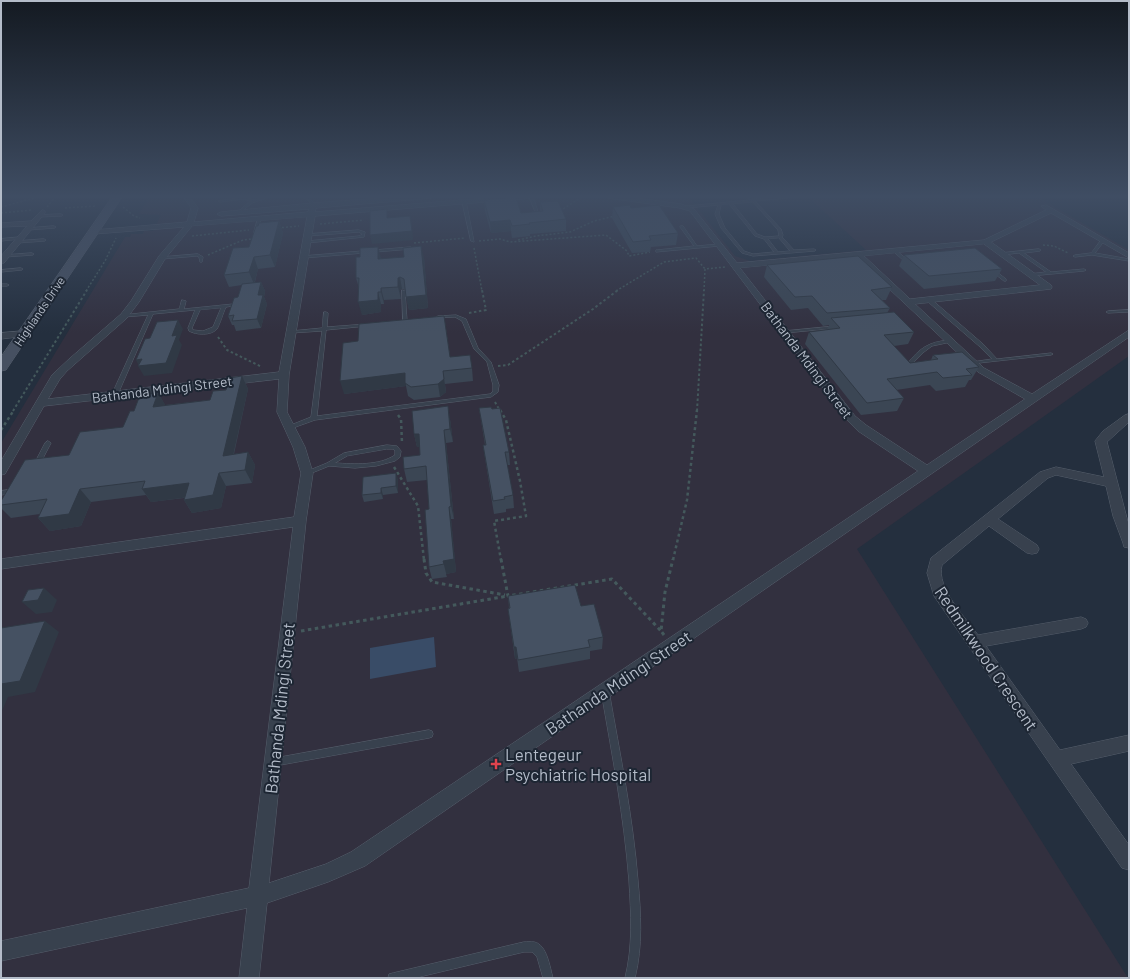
<svg xmlns="http://www.w3.org/2000/svg" width="1130" height="979" viewBox="0 0 1130 979" font-family="Barlow,sans-serif">
  <rect width="100%" height="100%" fill="#242f3e"/>
  <path fill="#32303f" d="M 150,196 L 688,196 L 735,256 L 750,261 L 866,250 L 807,196 L 1036,196 L 1129,250 L 1129,356 L 857,549 L 1128,978 L 1,978 L 1,443 L 125,237 L 130,237 L 131,234 L 143,234 L 144,231 L 153,231 L 161,215 L 139,214 Z"/>
  <path fill="#394c67" d="M 434,637 L 436,667 L 370,679 L 370,648 Z"/>
  <g fill="none" stroke-linecap="round" stroke-linejoin="round">
    <g stroke="#565f6c" stroke-width="1">
      <g id="lane">
        <path d="M 267,196 L 272,196 L 252,203 L 240,213 L 238,212 L 239,211 L 250,201 L 252,201 L 243,199 L 220,202 L 218,201 L 243,197 L 255,200 Z"/>
        <path d="M 301,196 C 308,195 311,200 315,205 L 314,206 L 312,206 L 309,201 Z"/>
        <path d="M 461,196 L 465,196 L 474,242 L 471,241 Z"/>
        <path d="M 529,196 L 533,196 L 538,212 L 535,211 Z"/>
        <path d="M 747,196 L 751,196 L 753,199 L 800,196 L 798,197 L 755,201 L 781,229 L 783,235 L 782,237 L 794,250 L 814,249 L 816,250 L 815,251 L 753,256 L 742,253 L 721,228 L 715,214 L 718,205 L 687,208 L 685,207 L 687,206 L 750,200 ZM 753,202 L 778,230 L 779,236 L 765,237 L 757,234 L 733,204 ZM 729,204 L 755,236 L 764,239 L 774,252 L 753,254 L 744,251 L 725,228 L 719,214 L 721,205 ZM 779,238 L 790,251 L 778,252 L 768,239 Z"/>
        <path d="M 61,214 L 63,215 L 62,216 L 39,217 L 37,216 L 39,215 Z"/>
        <path d="M 258,218 L 261,219 L 258,233 L 256,234 L 254,233 Z"/>
        <path d="M 54,226 L 56,227 L 55,228 L 28,230 L 26,229 L 28,228 Z"/>
        <path d="M 681,226 L 683,226 L 697,246 L 719,244 L 721,245 L 719,246 L 656,252 L 656,250 L 657,250 L 694,246 L 680,227 Z"/>
        <path d="M 359,230 L 365,232 L 364,237 L 307,243 L 305,242 L 307,241 L 359,236 L 361,235 L 362,234 L 359,232 L 307,236 L 306,235 L 308,234 Z"/>
        <path d="M 20,237 L 22,238 L 21,239 L 1,241 L 1,239 Z"/>
        <path d="M 44,239 L 46,240 L 45,241 L 17,243 L 15,242 L 17,241 Z"/>
        <path d="M 1102,239 L 1105,240 L 1095,253 L 1129,259 L 1129,261 L 1092,255 L 1075,257 L 1073,256 L 1075,255 L 1091,253 Z"/>
        <path d="M 410,247 L 411,247 L 411,249 L 304,258 L 302,257 L 304,256 Z"/>
        <path d="M 1039,249 L 1041,250 L 1040,251 L 1024,253 L 1051,272 L 1084,269 L 1086,270 L 1084,271 L 1030,276 L 1028,275 L 1029,274 L 1046,272 L 1019,253 L 1001,255 L 999,254 L 1001,253 Z"/>
        <path d="M 894,250 L 896,250 L 905,258 L 912,261 L 910,262 L 903,260 L 894,252 Z"/>
        <path d="M 32,253 L 34,254 L 33,255 L 5,257 L 3,256 L 5,255 Z"/>
        <path d="M 198,254 L 203,257 L 202,262 L 200,262 L 199,257 L 197,256 L 162,259 L 160,258 L 162,257 Z"/>
        <path d="M 21,268 L 23,269 L 22,270 L 1,272 L 1,270 Z"/>
        <path d="M 991,269 L 993,269 L 1006,279 L 1006,281 L 1004,281 L 991,271 Z"/>
        <path d="M 1,284 L 7,284 L 9,285 L 7,286 L 1,286 Z"/>
        <path d="M 402,290 L 405,291 L 407,321 L 405,322 L 403,321 Z"/>
        <path d="M 927,299 L 931,299 L 983,344 L 997,359 L 1051,353 L 1053,354 L 1051,355 L 970,364 L 970,362 L 972,362 L 992,359 L 979,346 L 927,301 Z"/>
        <path d="M 182,300 L 186,301 L 184,309 L 233,304 L 235,305 L 233,306 L 226,307 C 223,313 220,324 217,329 C 211,336 196,335 189,331 L 188,328 L 195,310 L 153,314 L 118,394 L 115,396 L 113,395 L 112,394 L 148,315 L 124,317 L 122,316 L 122,315 L 179,309 ZM 221,308 L 213,327 L 203,331 L 193,330 L 192,328 L 200,310 Z"/>
        <path d="M 1129,310 L 1129,312 L 1108,313 L 1106,312 L 1108,311 Z"/>
        <path d="M 324,312 L 326,312 L 328,313 L 327,327 L 367,324 L 369,325 L 367,326 L 326,330 L 317,416 L 490,394 L 493,391 L 493,385 L 487,362 L 474,349 L 462,321 L 455,317 L 436,318 L 436,317 L 438,316 L 456,315 L 466,319 L 478,348 L 491,362 L 499,385 L 498,392 L 491,397 L 315,420 L 290,429 L 286,429 L 285,428 L 286,427 L 311,417 L 322,331 L 291,333 L 289,332 L 291,331 L 322,328 Z"/>
        <path d="M 835,326 L 837,326 L 837,328 L 785,333 L 783,332 L 785,331 Z"/>
        <path d="M 949,340 L 951,341 L 951,342 L 932,346 L 924,352 L 911,365 L 907,365 L 907,364 C 920,348 928,342 949,340 Z"/>
        <path d="M 48,441 L 51,443 L 40,464 L 37,466 L 35,465 L 34,464 L 45,443 Z"/>
        <path d="M 387,445 L 397,446 L 401,451 L 400,457 L 395,461 L 376,466 L 355,468 L 329,466 L 307,475 L 304,473 L 305,472 L 327,463 L 344,453 ZM 387,449 L 393,449 L 395,451 L 395,455 C 379,466 354,464 335,463 L 347,456 Z"/>
        <path d="M 14,489 L 16,489 L 17,491 L 16,493 L 1,495 L 1,491 Z"/>
        <path d="M 605,687 L 608,688 L 609,691 C 620,754 633,817 638,881 C 641,914 643,945 635,978 L 625,978 C 633,946 631,914 629,881 C 624,817 612,754 601,691 L 602,688 Z"/>
        <path d="M 429,730 L 432,731 L 433,734 L 432,737 L 429,738 L 275,766 L 272,765 L 271,762 L 272,759 L 275,758 Z"/>
        <path d="M 524,942 C 527,942 531,941 534,942 C 547,944 550,968 553,978 L 543,978 L 537,957 L 532,952 L 524,952 L 415,978 L 388,978 L 389,974 L 393,973 Z"/>
      </g>
    </g>
    <g stroke="#565f6c" stroke-width="1">
      <g id="street">
        <path d="M 183,196 L 189,196 L 198,208 L 194,222 L 308,212 L 309,209 L 221,216 L 217,214 L 221,212 L 313,203 L 410,196 L 435,196 L 432,198 L 316,208 L 315,212 L 511,196 L 536,196 L 533,198 L 315,216 L 289,375 L 287,412 L 305,447 L 313,473 L 306,521 L 269,883 L 326,864 L 351,852 L 918,471 L 858,431 L 847,420 L 690,211 L 680,208 L 608,198 L 605,196 L 621,196 L 681,204 L 694,209 L 737,263 L 984,240 L 1046,210 L 1041,206 L 1046,205 L 1129,253 L 1129,258 L 1051,213 L 991,242 L 1051,285 L 1052,287 L 1051,289 L 915,304 L 984,368 L 1032,394 L 1129,330 L 1129,337 L 365,866 L 328,882 L 267,903 L 259,978 L 239,978 L 247,908 L 1,961 L 1,941 L 249,888 L 293,527 L 1,569 L 1,559 L 294,517 L 301,473 L 293,447 L 277,412 L 279,379 L 44,406 L 5,474 L 1,475 L 1,461 L 52,375 L 69,359 L 121,314 L 131,301 L 159,256 L 184,227 L 94,234 L 90,232 L 94,230 L 187,222 L 191,208 ZM 307,217 L 279,372 L 48,399 L 60,379 L 67,371 L 127,318 L 139,302 L 165,259 L 192,226 ZM 984,244 L 1040,285 L 910,299 L 864,256 ZM 855,257 L 978,372 L 1025,399 L 927,465 L 866,425 L 855,416 L 740,268 Z"/>
        <path d="M 43,210 L 45,211 L 45,213 L 4,263 L 1,263 L 1,256 L 27,226 L 1,227 L 1,223 L 31,221 L 41,211 Z"/>
        <path d="M 23,331 L 28,334 L 26,336 L 1,339 L 1,333 Z"/>
        <path d="M 1129,414 L 1129,422 L 1107,442 L 1129,526 L 1129,548 L 1124,547 L 1123,543 L 1113,516 L 1106,486 L 1056,475 L 1048,478 L 998,519 L 1037,545 L 1039,549 L 1037,553 L 1032,554 L 1027,553 L 989,526 L 942,565 C 936,588 965,617 978,635 L 1081,617 L 1086,619 L 1088,623 L 1086,627 L 1081,629 L 986,646 L 1060,750 L 1129,735 L 1129,751 L 1071,764 L 1129,845 L 1129,870 L 1122,868 L 934,596 L 927,573 L 931,558 L 1040,472 L 1056,467 L 1104,477 L 1095,441 L 1103,431 L 1125,415 Z"/>
      </g>
    </g>
    <g stroke="#565f6c" stroke-width="1">
      <path id="secondary" d="M 113,196 L 123,196 L 6,370 L 1,371 L 1,357 Z"/>
    </g>
    <g stroke="#44595c" stroke-width="1.5" stroke-dasharray="2 2" stroke-linecap="butt">
      <path d="M 1,207 L 42,196"/>
      <path d="M 47,207 L 56,196"/>
      <path d="M 123,207 L 134,216 L 140,218"/>
      <path d="M 65,208 L 96,206"/>
      <path d="M 560,211 L 583,196"/>
      <path d="M 1,213 L 32,210"/>
      <path d="M 320,224 L 364,220"/>
      <path d="M 278,228 L 299,226"/>
      <path d="M 192,236 L 249,230"/>
      <path d="M 518,240 L 536,236 L 570,232 L 594,221 L 615,216"/>
      <path d="M 479,241 L 500,239 L 510,242 L 606,235 L 627,251 L 629,256 L 650,252"/>
      <path d="M 414,243 L 465,238"/>
      <path d="M 1043,245 L 1054,246 L 1068,253"/>
      <path d="M 474,248 L 482,291"/>
      <path d="M 208,255 L 243,240 L 252,239"/>
      <path d="M 86,291 L 105,261 L 116,238"/>
      <path d="M 616,291 L 664,262 L 696,258 L 705,269"/>
      <path d="M 704,291 L 705,269 L 725,267"/>
    </g>
    <g stroke="#44595c" stroke-width="2" stroke-dasharray="2.5 2.5" stroke-linecap="butt">
      <path d="M 469,313 L 486,310 L 482,290"/>
      <path d="M 218,337 L 227,350 L 262,367"/>
      <path d="M 498,366 L 508,365 L 593,309 L 618,290"/>
      <path d="M 495,402 L 500,411"/>
      <path d="M 13,411 L 87,290"/>
      <path d="M 697,411 L 704,290"/>
    </g>
    <g stroke="#44595c" stroke-width="2.5" stroke-dasharray="3 3" stroke-linecap="butt">
      <path d="M 500,410 L 506,420 L 520,481 L 526,516 L 494,521 L 501,560"/>
      <path d="M 398,415 L 401,419 L 402,443"/>
      <path d="M 1,430 L 14,410"/>
      <path d="M 394,467 L 418,506 L 424,560"/>
      <path d="M 673,560 L 687,500 L 697,410"/>
    </g>
    <g stroke="#44595c" stroke-width="3" stroke-dasharray="3.5 3.5" stroke-linecap="butt">
      <path d="M 424,559 L 426,573 L 432,582 L 505,595"/>
      <path d="M 501,559 L 508,596 L 612,579 L 661,631"/>
      <path d="M 301,631 L 508,596"/>
      <path d="M 664,635 L 661,631 L 665,592 L 673,559"/>
    </g>
    <use href="#lane" fill="#38414e" fill-rule="evenodd"/>
    <use href="#street" fill="#38414e" fill-rule="evenodd"/>
    <use href="#secondary" fill="#465061" fill-rule="evenodd"/>
  </g>
  <g fill="#3b4654">
    <path d="M 484,200 L 521,213 L 540,211 L 540,202 L 566,219 L 566,231 L 530,234 L 530,236 L 512,238 L 511,231 L 491,233 L 485,211 Z"/>
    <path d="M 613,207 L 631,208 L 678,233 L 676,245 L 651,247 L 650,252 L 632,253 L 612,218 Z"/>
    <path d="M 279,221 L 283,233 L 275,267 L 258,269 L 255,282 L 261,282 L 265,291 L 264,297 L 267,304 L 261,328 L 236,331 L 234,325 L 232,325 L 228,316 L 238,297 L 242,285 L 229,287 L 224,275 L 249,247 L 258,226 Z"/>
    <path d="M 904,255 L 1002,269 L 995,281 L 924,289 L 899,266 Z"/>
    <path d="M 424,258 L 428,308 L 409,310 L 405,290 L 402,289 L 400,290 L 401,299 L 384,300 L 384,304 L 381,304 L 381,312 L 362,315 L 359,288 L 356,278 L 381,259 Z"/>
    <path d="M 767,265 L 892,287 L 886,300 L 882,300 L 890,308 L 887,313 L 914,332 L 908,344 L 894,346 L 910,363 L 931,360 L 933,355 L 979,367 L 971,380 L 969,380 L 965,387 L 936,391 L 930,385 L 896,390 L 904,398 L 897,411 L 861,415 L 805,344 L 809,332 L 827,330 L 829,325 L 823,326 L 808,308 L 791,310 L 764,277 Z"/>
    <path d="M 446,329 L 450,357 L 472,368 L 473,381 L 445,384 L 446,392 L 440,397 L 414,400 L 408,396 L 406,386 L 344,394 L 358,341 Z"/>
    <path d="M 242,376 L 248,389 L 234,454 L 248,452 L 255,465 L 252,483 L 226,486 L 221,508 L 192,513 L 184,500 L 184,498 L 151,502 L 146,495 L 91,502 L 81,526 L 50,531 L 38,518 L 40,514 L 11,518 L 1,508 L 1,501 L 69,455 L 123,427 L 134,411 L 158,393 L 165,405 L 210,400 L 226,390 Z"/>
    <path d="M 479,408 L 492,409 L 509,452 L 510,465 L 507,465 L 513,495 L 514,508 L 506,509 L 506,512 L 494,514 L 485,458 L 483,445 L 485,445 Z"/>
    <path d="M 450,419 L 453,442 L 446,443 L 454,519 L 451,519 L 456,572 L 446,574 L 447,577 L 432,579 L 429,567 L 429,509 L 427,480 L 407,482 L 404,469 L 420,455 L 420,447 L 417,447 L 414,434 Z"/>
    <path d="M 398,479 L 398,493 L 383,495 L 383,499 L 364,502 L 362,495 Z"/>
    <path d="M 508,596 L 581,606 L 603,637 L 602,649 L 590,651 L 590,659 L 519,672 L 517,658 L 515,659 L 508,609 L 509,608 Z"/>
  </g>
  <g fill="#303945">
    <path d="M 318,196 L 328,196 L 319,198 Z"/>
    <path d="M 410,216 L 412,225 L 413,240 L 372,244 L 370,235 Z"/>
    <path d="M 510,220 L 511,231 L 491,233 L 490,222 Z"/>
    <path d="M 279,221 L 283,233 L 275,267 L 270,255 Z"/>
    <path d="M 421,246 L 424,258 L 428,308 L 409,310 L 406,297 Z"/>
    <path d="M 378,247 L 381,258 L 381,271 L 378,259 Z"/>
    <path d="M 254,257 L 258,269 L 254,284 L 249,272 Z"/>
    <path d="M 400,277 L 402,289 L 400,290 L 401,299 L 398,287 L 398,278 Z"/>
    <path d="M 261,282 L 265,291 L 264,297 L 267,304 L 261,328 L 257,319 L 258,295 Z"/>
    <path d="M 381,288 L 384,300 L 384,304 L 381,292 Z"/>
    <path d="M 378,292 L 381,304 L 381,312 L 362,315 L 358,302 Z"/>
    <path d="M 178,320 L 183,329 L 179,340 L 182,345 L 172,373 L 144,376 L 138,366 L 139,366 L 136,360 L 172,336 Z"/>
    <path d="M 443,371 L 446,392 L 440,397 L 438,384 Z"/>
    <path d="M 405,373 L 406,386 L 344,394 L 340,381 Z"/>
    <path d="M 242,376 L 248,389 L 230,469 L 223,456 Z"/>
    <path d="M 158,393 L 166,406 L 153,407 Z"/>
    <path d="M 448,406 L 450,419 L 453,442 L 450,429 Z"/>
    <path d="M 444,430 L 446,443 L 454,519 L 451,506 Z"/>
    <path d="M 414,434 L 419,434 L 422,447 L 417,447 Z"/>
    <path d="M 248,452 L 255,465 L 252,483 L 245,470 Z"/>
    <path d="M 219,473 L 226,486 L 221,508 L 192,513 L 184,500 Z"/>
    <path d="M 396,473 L 398,479 L 398,493 L 396,486 Z"/>
    <path d="M 189,483 L 197,496 L 151,502 L 142,489 Z"/>
    <path d="M 381,488 L 383,495 L 383,499 L 381,493 Z"/>
    <path d="M 80,489 L 91,502 L 81,526 L 50,531 L 38,518 Z"/>
    <path d="M 449,507 L 451,519 L 456,572 L 446,574 L 447,577 L 443,561 Z"/>
    <path d="M 44,588 L 57,600 L 52,612 L 36,614 L 22,602 Z"/>
    <path d="M 45,621 L 59,632 L 35,692 L 8,697 L 1,713 L 1,684 Z"/>
    <path d="M 514,647 L 516,647 L 517,658 L 515,659 Z"/>
  </g>
  <g fill="#455162" stroke="#303945">
    <path d="M 516,197 L 521,213 L 543,211 L 540,202 L 558,201 L 566,219 L 529,223 L 530,224 L 512,226 L 510,220 L 490,222 L 484,200 Z"/>
    <path d="M 630,205 L 631,208 L 659,205 L 678,233 L 649,236 L 651,240 L 633,242 L 613,207 Z"/>
    <path d="M 387,209 L 387,218 L 410,216 L 412,231 L 370,235 L 370,211 Z"/>
    <path d="M 279,221 L 270,255 L 254,257 L 249,272 L 224,275 L 233,248 L 249,247 L 256,226 L 258,226 L 259,223 Z"/>
    <path d="M 421,246 L 426,295 L 406,297 L 404,279 L 400,277 L 398,278 L 398,287 L 381,288 L 381,292 L 378,292 L 378,300 L 358,302 L 359,278 L 356,278 L 356,257 L 360,257 L 360,248 L 378,247 L 378,259 L 404,257 L 403,248 Z"/>
    <path d="M 975,248 L 1002,269 L 929,276 L 904,255 Z"/>
    <path d="M 858,256 L 892,287 L 871,290 L 890,308 L 827,313 L 812,296 L 795,297 L 767,265 Z"/>
    <path d="M 261,282 L 258,295 L 263,295 L 257,319 L 232,321 L 234,315 L 228,316 L 234,298 L 238,297 L 242,284 Z"/>
    <path d="M 894,312 L 914,332 L 884,335 L 910,363 L 938,359 L 933,355 L 962,352 L 979,367 L 966,369 L 972,375 L 943,378 L 937,372 L 887,379 L 904,398 L 867,403 L 809,332 L 840,328 L 831,318 Z"/>
    <path d="M 444,316 L 450,357 L 470,355 L 472,368 L 443,371 L 444,379 L 438,384 L 411,387 L 405,383 L 405,373 L 340,381 L 343,343 L 358,341 L 359,324 Z"/>
    <path d="M 178,320 L 172,336 L 177,335 L 166,363 L 138,366 L 142,359 L 136,360 L 145,339 L 150,338 L 157,322 Z"/>
    <path d="M 242,376 L 223,456 L 248,452 L 245,470 L 219,473 L 213,495 L 184,500 L 189,483 L 142,489 L 145,481 L 80,489 L 69,514 L 38,518 L 47,499 L 1,505 L 1,501 L 25,460 L 69,455 L 80,432 L 123,427 L 130,411 L 134,411 L 140,395 L 158,393 L 153,407 L 210,400 L 213,391 L 226,390 L 229,378 Z"/>
    <path d="M 448,406 L 450,429 L 444,430 L 451,506 L 449,507 L 454,559 L 443,561 L 444,564 L 429,567 L 425,510 L 429,509 L 426,466 L 404,469 L 403,457 L 420,455 L 419,434 L 414,434 L 412,411 Z"/>
    <path d="M 491,407 L 492,409 L 500,408 L 509,452 L 505,452 L 513,495 L 504,497 L 505,499 L 493,501 L 483,445 L 486,445 L 479,408 Z"/>
    <path d="M 396,473 L 396,486 L 381,488 L 381,493 L 362,495 L 363,477 Z"/>
    <path d="M 575,585 L 581,606 L 594,604 L 603,637 L 588,640 L 590,647 L 518,660 L 516,647 L 514,647 L 508,609 L 510,608 L 508,596 Z"/>
    <path d="M 44,588 L 38,600 L 22,602 L 28,590 Z"/>
    <path d="M 45,621 L 20,681 L 1,684 L 1,628 Z"/>
  </g>
  <linearGradient id="sky" x2="0" y2="1"><stop stop-color="#141a22"/><stop offset="0.59" stop-color="#3f4d63"/><stop offset="1" stop-color="#3f4d63" stop-opacity="0"/></linearGradient>
  <rect width="1130" height="333" fill="url(#sky)"/>
  <path fill="#e0444e" stroke="#1d2633" stroke-width="1.5" d="M494 758h4v4h4v4h-4v4h-4v-4h-4v-4h4z"/>
  <g text-anchor="middle" dominant-baseline="central" stroke-width="4" stroke-linejoin="round" paint-order="stroke">
    <g font-size="12" fill="#b4bcc9" stroke="#1d2633">
      <text transform="translate(39 311) rotate(-56)">Highlands Drive</text>
    </g>
    <g font-size="14" fill="#b4bcc9" stroke="#1d2633">
      <text transform="translate(807 360) rotate(53)">Bathanda Mdingi Street</text>
      <text transform="translate(162 389) rotate(-7)">Bathanda Mdingi Street</text>
    </g>
    <g font-size="17" fill="#b4bcc9" stroke="#1d2633">
      <text transform="translate(987 658) rotate(56)">Redmilkwood Crescent</text>
      <text transform="translate(618 682) rotate(-34)">Bathanda Mdingi Street</text>
      <text transform="translate(279 708) rotate(-84)">Bathanda Mdingi Street</text>
    </g>
    <g font-size="17" fill="#b4bcc9" stroke="#1d2633" text-anchor="start">
      <text x="505" y="754">Lentegeur<tspan x="505" dy="20">Psychiatric Hospital</tspan></text>
    </g>
  </g>
  <rect width="1130" height="979" fill="none" stroke="#b4bcc9" stroke-width="4"/>
</svg>
